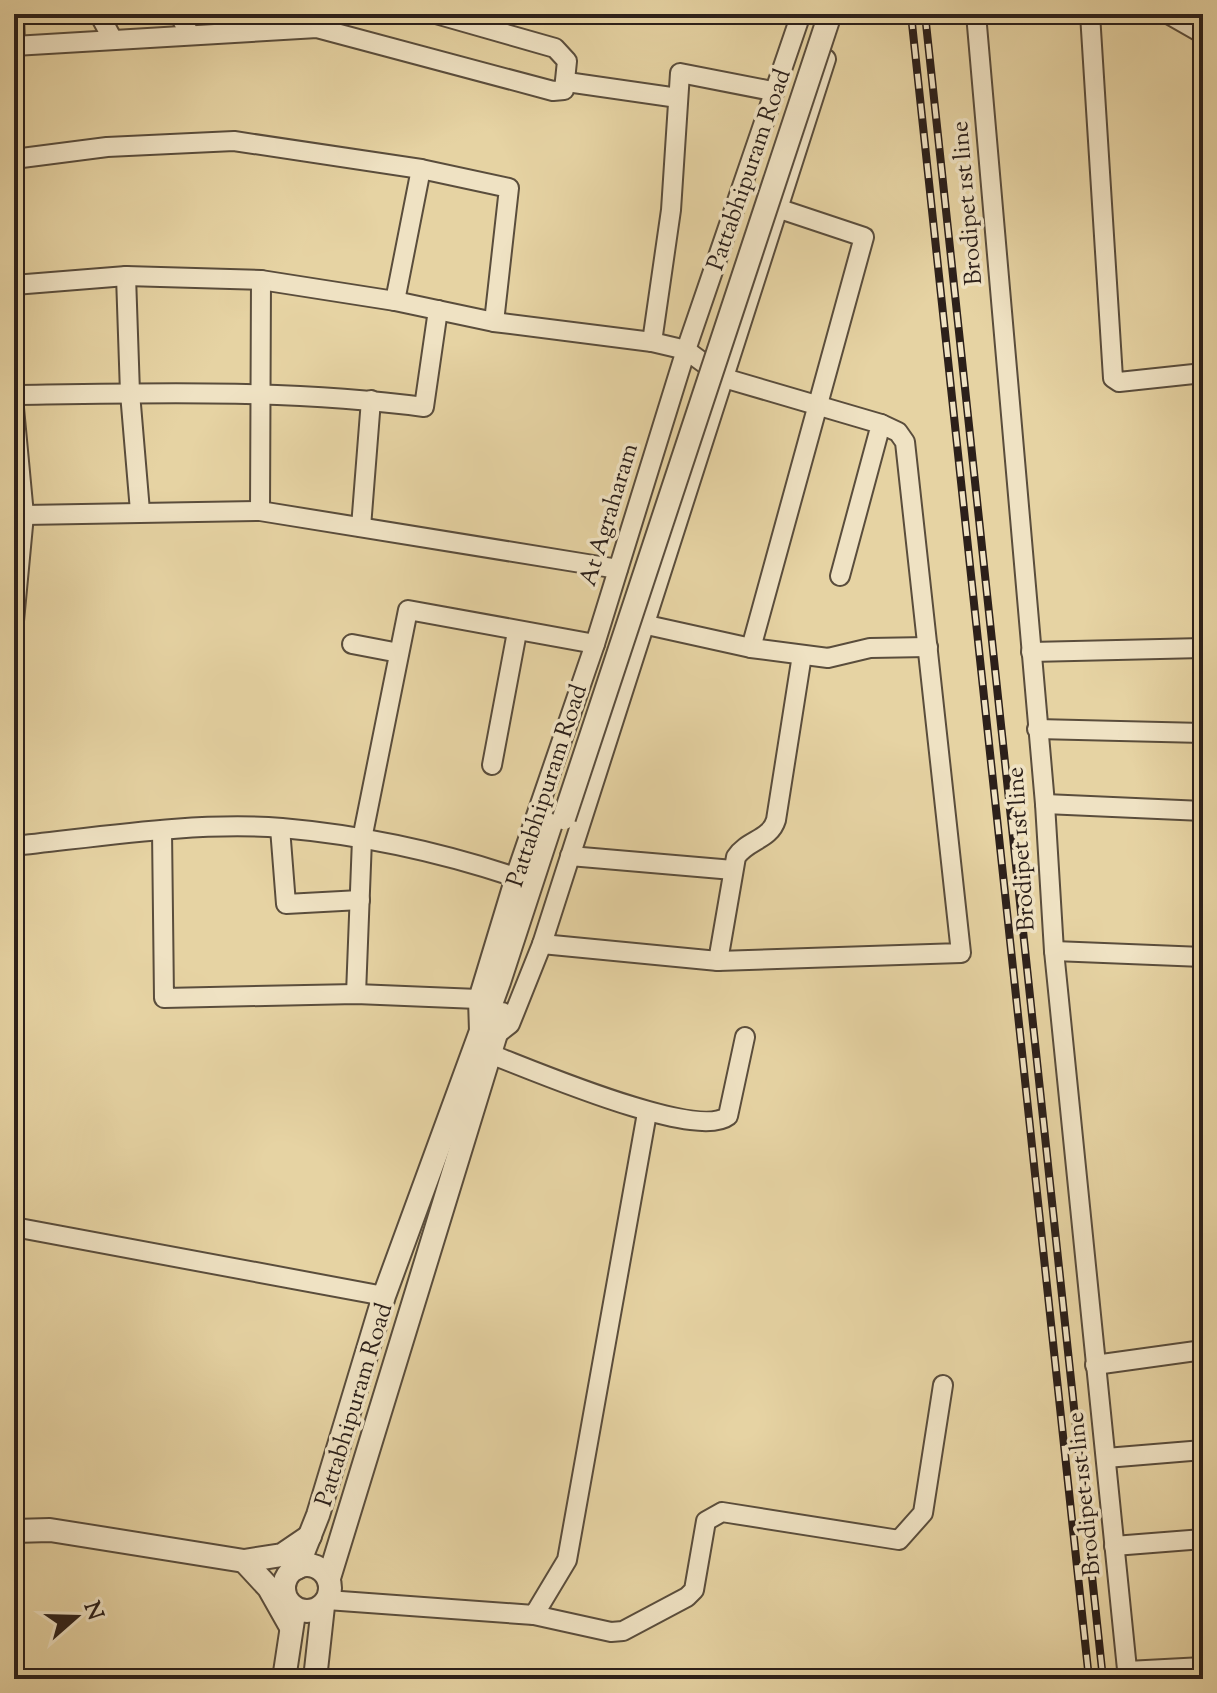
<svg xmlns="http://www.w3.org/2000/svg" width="1217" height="1693" viewBox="0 0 1217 1693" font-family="'Sorts Mill Goudy',serif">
  <rect width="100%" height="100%" fill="#e6d3a3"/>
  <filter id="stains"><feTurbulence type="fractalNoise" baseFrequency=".0025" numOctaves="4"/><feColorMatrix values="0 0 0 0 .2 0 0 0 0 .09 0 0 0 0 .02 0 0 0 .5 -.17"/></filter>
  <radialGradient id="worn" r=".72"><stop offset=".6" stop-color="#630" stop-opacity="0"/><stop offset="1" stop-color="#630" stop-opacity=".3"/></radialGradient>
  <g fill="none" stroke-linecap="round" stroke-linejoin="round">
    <g stroke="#5a4d3c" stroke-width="22">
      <g id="minor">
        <path d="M 14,14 L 15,45"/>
        <path d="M 99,14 L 112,38"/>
        <path d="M 179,14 L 189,33"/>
        <path d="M 976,14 L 1045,804 L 1054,951 L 1128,1679"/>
        <path d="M 1090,14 L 1113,378 L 1119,382 L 1203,373"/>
        <path d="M 1168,14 L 1203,34"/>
        <path d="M 14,46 L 317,28 L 553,91 L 564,90 L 567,61 L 555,48 L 436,14"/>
        <path d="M 567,82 L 678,98"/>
        <path d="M 14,159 L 107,147 L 234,141 L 421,169 L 509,188 L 494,322"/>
        <path d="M 126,276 L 130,393 L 140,511"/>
        <path d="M 14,285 L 126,276 L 261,280 L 395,301 L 494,322 L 652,342 L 686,350 L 724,378 L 881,424 L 840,576"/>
        <path d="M 395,301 L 421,169"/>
        <path d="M 652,342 L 671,210 L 680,73 L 772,91"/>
        <path d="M 14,395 C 149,393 289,389 424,407 L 438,310"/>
        <path d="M 14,408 L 24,515 L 14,621"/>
        <path d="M 260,511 L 261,280"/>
        <path d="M 24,515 L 260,511 L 618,569"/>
        <path d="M 361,527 L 371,400"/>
        <path d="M 647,625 L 751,648 L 828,658 L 870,648 L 928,647"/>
        <path d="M 352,644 L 399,653"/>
        <path d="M 751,648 L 864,237 L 780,209"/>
        <path d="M 1031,652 L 1203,648"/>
        <path d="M 1037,729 L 1203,733"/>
        <path d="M 492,765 L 517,632"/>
        <path d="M 1045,804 L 1203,811"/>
        <path d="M 280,828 L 286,904 L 360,900"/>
        <path d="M 162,831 L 164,998 L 356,994 L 478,999"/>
        <path d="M 14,846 C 99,837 197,821 282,828 C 362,835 440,852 515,877"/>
        <path d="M 570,856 L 733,870"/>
        <path d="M 542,944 L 718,961 L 961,953 L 905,442 L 898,432 L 881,424"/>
        <path d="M 1054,951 L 1203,957"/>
        <path d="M 718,961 L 736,857 C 747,840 770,840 776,820 L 802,655"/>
        <path d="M 356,994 L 362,839 L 408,610 L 595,644"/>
        <path d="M 479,1031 L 478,999 L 515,877 L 595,644 L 686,350 L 801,14"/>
        <path d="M 496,1035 L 510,1024 L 542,944 L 826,59"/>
        <path d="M 490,1054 C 530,1069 696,1141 728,1116 L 745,1037"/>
        <path d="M 14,1227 L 384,1296"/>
        <path d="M 1095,1365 L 1203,1350"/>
        <path d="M 1106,1458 L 1203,1450"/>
        <path d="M 1114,1546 L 1203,1539"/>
        <path d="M 327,1600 L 534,1615 L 567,1560 L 647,1113"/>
        <path d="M 534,1615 L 611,1632 L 623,1631 L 687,1597 L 694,1590 L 706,1521 L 722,1512 L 899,1540 L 923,1513 L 943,1385"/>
        <path d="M 1127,1671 L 1203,1667"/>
      </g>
    </g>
    <g stroke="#5a4d3c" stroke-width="26">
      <g id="tertiary">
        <path d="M 14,1531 L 50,1530 L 244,1561 L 282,1555 L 310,1536"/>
        <path d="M 244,1561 L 269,1588 L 291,1627"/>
        <circle cx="307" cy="1588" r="23"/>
        <path d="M 297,1568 L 318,1515 L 384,1296 L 499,982 L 554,814"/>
        <path d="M 329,1578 L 502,1014"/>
        <path d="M 284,1679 L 294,1613"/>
        <path d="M 315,1679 L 323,1606"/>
      </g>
    </g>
    <use href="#minor" stroke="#efe2c3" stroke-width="18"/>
    <use href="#tertiary" stroke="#efe2c3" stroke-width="22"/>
    <g stroke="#2c201a" stroke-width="8">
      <g id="rail">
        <path d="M 911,14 L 1089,1679"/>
        <path d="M 925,14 L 1103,1679"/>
      </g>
    </g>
    <use href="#rail" stroke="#efe2c3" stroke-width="5" stroke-dasharray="15" stroke-linecap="butt"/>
    <g stroke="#5a4d3c" stroke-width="26" stroke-linecap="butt">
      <path id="tertiary-bridge" d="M 564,818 L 830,14"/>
    </g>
    <use href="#tertiary-bridge" stroke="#efe2c3" stroke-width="22"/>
  </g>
  <g text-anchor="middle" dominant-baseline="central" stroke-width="7" stroke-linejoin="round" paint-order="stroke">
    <g font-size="24" fill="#2c201a" stroke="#efe2c3">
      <text transform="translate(750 170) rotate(-71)">Pattabhipuram Road</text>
      <text transform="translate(968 203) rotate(-95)">Brodipet 1st line</text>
      <text transform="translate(610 515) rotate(-73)">At Agraharam</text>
      <text transform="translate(548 786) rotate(-72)">Pattabhipuram Road</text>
      <text transform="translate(1022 849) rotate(-94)">Brodipet 1st line</text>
      <text transform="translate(355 1405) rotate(-73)">Pattabhipuram Road</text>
      <text transform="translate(1085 1494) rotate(-96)">Brodipet 1st line</text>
    </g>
  </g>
  <rect width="1217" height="1693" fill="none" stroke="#e6d3a3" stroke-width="48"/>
  <rect x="16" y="16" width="1185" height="1661" fill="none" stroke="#2c201a" stroke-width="4"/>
  <rect x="24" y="24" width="1169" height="1645" fill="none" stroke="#2c201a" stroke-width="2"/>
  <g transform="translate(76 1617) rotate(70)" stroke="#efe2c3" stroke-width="6" paint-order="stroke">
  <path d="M0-6L14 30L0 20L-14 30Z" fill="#2c201a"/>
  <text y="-12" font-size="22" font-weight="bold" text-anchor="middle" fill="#2c201a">N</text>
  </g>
  <rect width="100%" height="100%" filter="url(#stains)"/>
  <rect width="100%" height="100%" fill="url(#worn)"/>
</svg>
